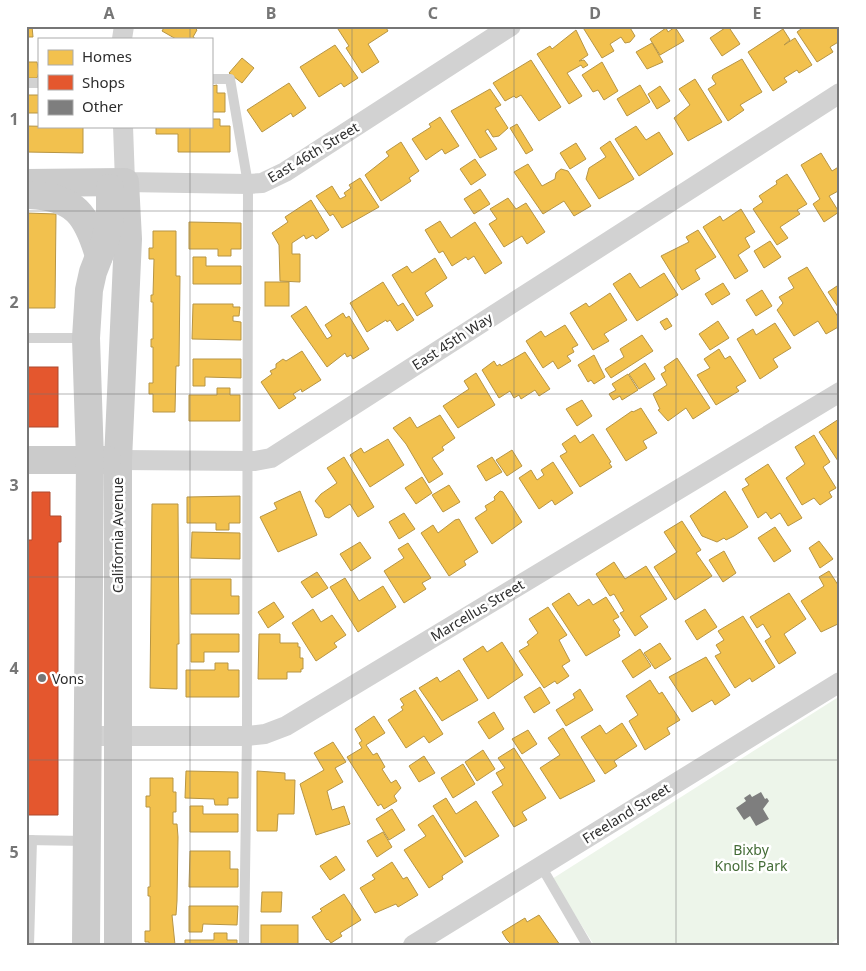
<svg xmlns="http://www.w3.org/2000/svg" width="866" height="971" viewBox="0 0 866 971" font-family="'Noto Sans',sans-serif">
  <rect width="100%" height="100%" fill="#fff"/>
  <path fill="#edf5ea" d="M 840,696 L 840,937 L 829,945 L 594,945 L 552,879 Z"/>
  <g fill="#f2c14e" stroke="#b79544">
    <path d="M 26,26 L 32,26 L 33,37 L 26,37 Z"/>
    <path d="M 165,26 L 193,26 L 197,30 L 193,37 L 196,39 L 176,39 L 162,31 Z"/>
    <path d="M 336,26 L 385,26 L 388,31 L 368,44 L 379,62 L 362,73 L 346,48 L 349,46 Z"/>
    <path d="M 582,26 L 629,26 L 635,36 L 630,42 L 625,43 L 621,37 L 610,44 L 614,51 L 602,58 Z"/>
    <path d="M 728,26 L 740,44 L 722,56 L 710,38 Z"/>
    <path d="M 805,26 L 840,26 L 840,41 L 830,47 L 833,52 L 817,62 L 797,32 Z"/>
    <path d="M 675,27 L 684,41 L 660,55 L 650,39 L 666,28 L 668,32 Z"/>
    <path d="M 783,29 L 790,40 L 784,45 L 795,38 L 812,65 L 799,73 L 797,70 L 784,78 L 787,82 L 773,91 L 748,52 Z"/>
    <path d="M 576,30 L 588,55 L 579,61 L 584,60 L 588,65 L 583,68 L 581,65 L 567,73 L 582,96 L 569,104 L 537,54 L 550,46 L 552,49 Z"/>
    <path d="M 652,43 L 663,62 L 647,69 L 636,52 Z"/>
    <path d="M 335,45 L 358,78 L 344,87 L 341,83 L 319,97 L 300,67 Z"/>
    <path d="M 242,58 L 254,68 L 242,83 L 229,73 Z"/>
    <path d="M 742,59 L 762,92 L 740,105 L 744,110 L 728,121 L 708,89 L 716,84 L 712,78 L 713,75 Z"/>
    <path d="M 531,60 L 561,107 L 539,121 L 521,95 L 516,98 L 514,96 L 505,101 L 493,83 Z"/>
    <path d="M 26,62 L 37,62 L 39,72 L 37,78 L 26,78 Z"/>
    <path d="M 602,62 L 618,91 L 604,100 L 598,90 L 593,92 L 582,75 Z"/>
    <path d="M 695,79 L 722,122 L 688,141 L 674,118 L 690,105 L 679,89 Z"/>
    <path d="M 289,83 L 306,108 L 293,117 L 291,113 L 262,132 L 247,110 Z"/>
    <path d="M 217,85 L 217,93 L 225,93 L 225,112 L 211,112 L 211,86 Z"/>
    <path d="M 640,85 L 650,102 L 627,116 L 617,99 Z"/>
    <path d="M 660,86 L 670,101 L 657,109 L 648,94 Z"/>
    <path d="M 490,89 L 501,105 L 495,108 L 508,128 L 499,136 L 493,137 L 488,129 L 485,131 L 497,149 L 480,158 L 451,111 Z"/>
    <rect x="26" y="95" width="13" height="18"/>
    <path d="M 440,117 L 459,146 L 445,154 L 442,149 L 426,160 L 412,139 L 431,127 L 429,124 Z"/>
    <path d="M 211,119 L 220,119 L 220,126 L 230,126 L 230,152 L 178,152 L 178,134 L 156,134 L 156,126 L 211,126 Z"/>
    <path d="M 517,124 L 533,150 L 526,154 L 510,128 Z"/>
    <path d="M 26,126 L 83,127 L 83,153 L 26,152 Z"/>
    <path d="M 636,126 L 646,140 L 659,132 L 673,154 L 639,176 L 615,139 Z"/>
    <path d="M 610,141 L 634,179 L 599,199 L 586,179 L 589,168 L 606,157 L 600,148 Z"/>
    <path d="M 401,142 L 419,171 L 409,178 L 411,181 L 381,201 L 365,175 L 389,156 L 386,152 Z"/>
    <path d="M 576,143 L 586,159 L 570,169 L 560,153 Z"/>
    <path d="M 821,153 L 832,171 L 840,166 L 840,190 L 829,196 L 839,212 L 824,222 L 813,204 L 820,199 L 801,165 Z"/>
    <path d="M 475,159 L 486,175 L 471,185 L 460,169 Z"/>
    <path d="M 528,164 L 542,186 L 555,179 L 556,173 L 561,169 L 568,171 L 591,206 L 574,216 L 564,201 L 543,214 L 514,172 Z"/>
    <path d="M 787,174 L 807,204 L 797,210 L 800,214 L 780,227 L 788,238 L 777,245 L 753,209 L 763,202 L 759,196 L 777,184 L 776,181 Z"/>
    <path d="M 360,178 L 379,207 L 342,228 L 333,214 L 330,216 L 316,196 L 332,186 L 340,199 L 346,196 L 344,193 L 351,188 L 349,185 Z"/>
    <path d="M 480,189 L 490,204 L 474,214 L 464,199 Z"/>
    <path d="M 508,198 L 516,209 L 526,203 L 545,232 L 527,244 L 522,236 L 504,247 L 489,224 L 497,219 L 490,209 Z"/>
    <path d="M 311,200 L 329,230 L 316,239 L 313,235 L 306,239 L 304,235 L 292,243 L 292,254 L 300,254 L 300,282 L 280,281 L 279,245 L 272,233 L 288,222 L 285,217 Z"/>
    <path d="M 741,209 L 755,232 L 745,238 L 750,247 L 738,255 L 748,271 L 735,279 L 703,227 L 720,216 L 723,221 Z"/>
    <path d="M 26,213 L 56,214 L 55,308 L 26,308 Z"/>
    <path d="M 440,221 L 451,238 L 475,222 L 502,263 L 485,274 L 474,256 L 468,260 L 466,257 L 452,266 L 443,251 L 439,253 L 425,230 Z"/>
    <path d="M 189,222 L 241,223 L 241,249 L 231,249 L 231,256 L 218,256 L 218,249 L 189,249 Z"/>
    <path d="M 698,230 L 716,257 L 695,270 L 700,279 L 682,290 L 661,256 L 689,242 L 686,237 Z"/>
    <path d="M 153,231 L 176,231 L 176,276 L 180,276 L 179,366 L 176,366 L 175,412 L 153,412 L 153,394 L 149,394 L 149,383 L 153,383 L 153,347 L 151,347 L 151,339 L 153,339 L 153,302 L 151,302 L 151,295 L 153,295 L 154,259 L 149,259 L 149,248 L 153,248 Z"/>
    <path d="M 770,241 L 781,257 L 764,268 L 754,251 Z"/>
    <path d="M 193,257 L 206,257 L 206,266 L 241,266 L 241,284 L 193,284 Z"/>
    <path d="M 435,258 L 447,278 L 425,293 L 433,306 L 417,316 L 392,275 L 407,266 L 412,273 Z"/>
    <path d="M 807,267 L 840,320 L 840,326 L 826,334 L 818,321 L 794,336 L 777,310 L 783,303 L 779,297 L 794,288 L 788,278 Z"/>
    <path d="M 630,273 L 640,288 L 664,273 L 678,295 L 637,321 L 613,284 Z"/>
    <rect x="265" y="282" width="24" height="24"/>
    <path d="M 383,282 L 398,306 L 403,303 L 414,320 L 397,331 L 390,320 L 387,322 L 386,320 L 367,332 L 350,303 Z"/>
    <path d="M 723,283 L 730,294 L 712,305 L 705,294 Z"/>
    <path d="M 840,284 L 840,310 L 828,292 Z"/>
    <path d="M 762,290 L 772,306 L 756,316 L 746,300 Z"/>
    <path d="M 610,293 L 627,320 L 604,334 L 609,341 L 593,350 L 570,313 L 586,303 L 589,307 Z"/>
    <path d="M 193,304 L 233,304 L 233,307 L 240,307 L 239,316 L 233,316 L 233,321 L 241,322 L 241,340 L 192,339 Z"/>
    <path d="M 306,306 L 327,339 L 332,336 L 325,325 L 343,313 L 346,318 L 349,316 L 369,349 L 353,359 L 351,355 L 347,357 L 345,353 L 327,367 L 291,316 Z"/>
    <path d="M 667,318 L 672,326 L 665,330 L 660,322 Z"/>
    <path d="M 718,321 L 729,338 L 710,350 L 699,334 Z"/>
    <path d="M 775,323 L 791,348 L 773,359 L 778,367 L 760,379 L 737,339 L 753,329 L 756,335 Z"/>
    <path d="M 565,325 L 578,345 L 572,348 L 574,352 L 567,356 L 571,361 L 558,369 L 553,361 L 543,368 L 526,341 L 541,331 L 545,337 Z"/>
    <path d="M 642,335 L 653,351 L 611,378 L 605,369 L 624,357 L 620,349 Z"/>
    <path d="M 719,349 L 725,359 L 730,356 L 746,381 L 736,387 L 739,391 L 716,405 L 697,375 L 710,368 L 704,359 Z"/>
    <path d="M 302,351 L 321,380 L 302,392 L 301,389 L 293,394 L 296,398 L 279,409 L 261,382 L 272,374 L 270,371 L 276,368 L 276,364 L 283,359 L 286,361 Z"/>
    <path d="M 525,352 L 550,389 L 539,396 L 535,390 L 521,399 L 519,395 L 514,398 L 510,391 L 499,398 L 482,370 L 494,361 L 497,366 L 500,364 L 501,366 Z"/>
    <path d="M 594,355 L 605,377 L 594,384 L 591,380 L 588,382 L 578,365 Z"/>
    <path d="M 677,358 L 710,408 L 693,419 L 686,408 L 668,421 L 658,410 L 660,409 L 653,394 L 667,385 L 661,374 L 666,371 L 664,367 Z"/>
    <path d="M 193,359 L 241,359 L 241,378 L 205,377 L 205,386 L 193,386 Z"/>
    <path d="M 645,363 L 655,379 L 639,389 L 629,374 Z"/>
    <path d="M 476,373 L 495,405 L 458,428 L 443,406 L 469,389 L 464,381 Z"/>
    <path d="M 628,374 L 638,390 L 622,400 L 620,396 L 613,400 L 609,394 L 616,390 L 612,384 Z"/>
    <path d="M 217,388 L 230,388 L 230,395 L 240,395 L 240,421 L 189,421 L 189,395 L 217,395 Z"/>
    <path d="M 582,400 L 592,416 L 577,426 L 566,409 Z"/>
    <path d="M 641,408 L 657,433 L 643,441 L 647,448 L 626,461 L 606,429 L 632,411 L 633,412 Z"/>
    <path d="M 440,415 L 455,438 L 442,447 L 444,450 L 432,458 L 443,474 L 429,483 L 406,444 L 393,428 L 410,417 L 417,428 Z"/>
    <path d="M 839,419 L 840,419 L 840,464 L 819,432 Z"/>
    <path d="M 593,434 L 611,462 L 609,463 L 612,467 L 580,487 L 560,456 L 567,452 L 562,444 L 575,435 L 580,443 Z"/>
    <path d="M 814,435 L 830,462 L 823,467 L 836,488 L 829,492 L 832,497 L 820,505 L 814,498 L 802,505 L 786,478 L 805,464 L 795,447 Z"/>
    <path d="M 388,439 L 404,465 L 370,487 L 350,455 L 361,448 L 364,453 Z"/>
    <path d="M 512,450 L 522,466 L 507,476 L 496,460 Z"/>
    <path d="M 344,457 L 374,507 L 358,517 L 350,504 L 329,518 L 325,517 L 322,509 L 315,501 L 321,494 L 337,483 L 327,468 Z"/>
    <path d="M 492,457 L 502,472 L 486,481 L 477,466 Z"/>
    <path d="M 553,462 L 573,493 L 555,505 L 552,500 L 539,509 L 519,478 L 531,470 L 537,480 L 544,475 L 541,470 Z"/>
    <path d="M 768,464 L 802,518 L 788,526 L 780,513 L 771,519 L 766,512 L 758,518 L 742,489 L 749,485 L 745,479 Z"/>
    <path d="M 422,477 L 432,493 L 416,504 L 405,488 Z"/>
    <path d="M 449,485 L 460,502 L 443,512 L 432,495 Z"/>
    <path d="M 300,491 L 317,535 L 278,552 L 260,517 L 277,509 L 274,503 Z"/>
    <path d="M 500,491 L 503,492 L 522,522 L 492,544 L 475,518 L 487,510 L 485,506 L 495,500 L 494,497 Z"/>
    <path d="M 725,491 L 748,527 L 734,536 L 726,540 L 724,538 L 717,542 L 702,536 L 690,516 Z"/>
    <path d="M 240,496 L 240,523 L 229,523 L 229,530 L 216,530 L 216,523 L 187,523 L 187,497 Z"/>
    <path d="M 152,504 L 178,504 L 179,644 L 177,644 L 177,689 L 150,688 Z"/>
    <path d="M 404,513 L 415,529 L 399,539 L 389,522 Z"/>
    <path d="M 459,519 L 478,552 L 464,561 L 466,565 L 449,576 L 421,533 L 433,525 L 438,533 L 455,520 Z"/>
    <path d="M 682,521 L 701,550 L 696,553 L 712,576 L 675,600 L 654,567 L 677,552 L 664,532 Z"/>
    <path d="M 775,527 L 791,551 L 774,562 L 758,538 Z"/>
    <path d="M 192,532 L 240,533 L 240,559 L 191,558 Z"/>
    <path d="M 819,541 L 833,559 L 820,568 L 809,548 Z"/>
    <path d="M 360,542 L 371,558 L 351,571 L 340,554 Z"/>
    <path d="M 408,543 L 431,578 L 422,583 L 426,589 L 404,603 L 384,571 L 404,558 L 398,549 Z"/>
    <path d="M 724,551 L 736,573 L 723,582 L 709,560 Z"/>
    <path d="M 614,562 L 625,579 L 646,566 L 667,599 L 640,616 L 648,627 L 635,636 L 620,613 L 624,611 L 614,594 L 610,596 L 596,574 Z"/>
    <path d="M 829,571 L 840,588 L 840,623 L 821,632 L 801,601 L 824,586 L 819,577 Z"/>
    <path d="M 317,572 L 328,588 L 312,598 L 301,582 Z"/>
    <path d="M 345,578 L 359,601 L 383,586 L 396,607 L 358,632 L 330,587 Z"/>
    <path d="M 191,579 L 231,579 L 231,596 L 239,596 L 239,614 L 191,614 Z"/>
    <path d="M 569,593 L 578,606 L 589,599 L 593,605 L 606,597 L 619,617 L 613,620 L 620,630 L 618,632 L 620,636 L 586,656 L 552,604 Z"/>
    <path d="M 789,593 L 806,619 L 784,634 L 796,653 L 779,664 L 765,641 L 771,637 L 763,624 L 757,628 L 750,617 Z"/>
    <path d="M 274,602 L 284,617 L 268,628 L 258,612 Z"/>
    <path d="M 548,607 L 567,635 L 559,640 L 570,661 L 562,666 L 569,676 L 557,684 L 555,681 L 544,688 L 519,651 L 529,645 L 527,642 L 538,633 L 529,619 Z"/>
    <path d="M 313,609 L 321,622 L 332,615 L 346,635 L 334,643 L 337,647 L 316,661 L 292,623 Z"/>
    <path d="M 705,609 L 717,627 L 697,640 L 685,621 Z"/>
    <path d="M 743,616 L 775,667 L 752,682 L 750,678 L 735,688 L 715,656 L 721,653 L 716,645 L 724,640 L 718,631 Z"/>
    <path d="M 191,634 L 239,634 L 239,652 L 204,652 L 204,662 L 191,662 Z"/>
    <path d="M 259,634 L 280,634 L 280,643 L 298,643 L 298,647 L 300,647 L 300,658 L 303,658 L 303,669 L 301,669 L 301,672 L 287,672 L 287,679 L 258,679 Z"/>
    <path d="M 502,642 L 523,675 L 488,699 L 463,659 L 483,646 L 487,652 Z"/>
    <path d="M 660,643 L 671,659 L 655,669 L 644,653 Z"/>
    <path d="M 640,649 L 651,666 L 633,678 L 622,661 Z"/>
    <path d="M 706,657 L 730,695 L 715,705 L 712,700 L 692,712 L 669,677 Z"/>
    <path d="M 215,663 L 228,663 L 228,670 L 239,670 L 239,697 L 186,697 L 186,670 L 215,670 Z"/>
    <path d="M 459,670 L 478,700 L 442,721 L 419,688 L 437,677 L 440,682 Z"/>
    <path d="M 650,680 L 659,694 L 662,692 L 680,720 L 667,728 L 670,734 L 645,750 L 629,721 L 638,715 L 626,696 Z"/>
    <path d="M 540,687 L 550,703 L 534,713 L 524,697 Z"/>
    <path d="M 580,689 L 593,710 L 566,726 L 556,710 L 575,698 L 573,694 Z"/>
    <path d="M 415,690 L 443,734 L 429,743 L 424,736 L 406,748 L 388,720 L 403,710 L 401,707 L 404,705 L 400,699 Z"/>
    <path d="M 494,712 L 504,729 L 489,739 L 478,722 Z"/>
    <path d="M 374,716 L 385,733 L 366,745 L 373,755 L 377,753 L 385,767 L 382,769 L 391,783 L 396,780 L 401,788 L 394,796 L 397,801 L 384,809 L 381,804 L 378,806 L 347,757 L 362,748 L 359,743 L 362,741 L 355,729 Z"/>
    <path d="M 622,723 L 637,746 L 614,761 L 617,766 L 605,774 L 581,737 L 600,725 L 606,734 Z"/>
    <path d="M 563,728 L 595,781 L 560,799 L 540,768 L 560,755 L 548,738 Z"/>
    <path d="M 528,730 L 537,744 L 522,754 L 512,739 Z"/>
    <path d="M 333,742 L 346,762 L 335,768 L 343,782 L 327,791 L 332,810 L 344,806 L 350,824 L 316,835 L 300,784 L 324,770 L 314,753 Z"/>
    <path d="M 514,748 L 546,798 L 522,812 L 527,820 L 514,827 L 492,792 L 503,785 L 496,773 L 505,768 L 498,758 Z"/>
    <path d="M 483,750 L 495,769 L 477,781 L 465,762 Z"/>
    <path d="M 424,756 L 435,773 L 419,782 L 409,766 Z"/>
    <path d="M 463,764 L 475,784 L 453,798 L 441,778 Z"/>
    <path d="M 186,771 L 238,772 L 238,798 L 228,798 L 228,805 L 215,805 L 214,799 L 185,798 Z"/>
    <path d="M 257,771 L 285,773 L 285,780 L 295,780 L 294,814 L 278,814 L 277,831 L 257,831 Z"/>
    <path d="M 150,778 L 173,778 L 173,792 L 176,792 L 176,812 L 173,812 L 173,824 L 177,824 L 178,837 L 177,901 L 176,915 L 172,915 L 175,945 L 149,945 L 149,942 L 145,942 L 145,931 L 150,931 L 150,896 L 148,896 L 148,887 L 150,887 L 150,807 L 146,807 L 146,796 L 150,796 Z"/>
    <path d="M 446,798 L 456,814 L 476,801 L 499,836 L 465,857 L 433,806 Z"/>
    <path d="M 190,806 L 203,806 L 203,814 L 238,814 L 238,832 L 190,832 Z"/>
    <path d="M 392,809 L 405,830 L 389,840 L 376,819 Z"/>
    <path d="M 433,815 L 463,862 L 442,876 L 443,879 L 429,888 L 404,850 L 426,836 L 418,825 Z"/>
    <path d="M 383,832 L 392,847 L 377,857 L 367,841 Z"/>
    <path d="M 190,851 L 230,851 L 230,869 L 238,869 L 238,887 L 189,887 Z"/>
    <path d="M 336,856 L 345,870 L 330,880 L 320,866 Z"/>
    <path d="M 392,862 L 403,879 L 407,877 L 418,895 L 398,907 L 396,904 L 375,913 L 360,888 L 375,879 L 372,875 Z"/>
    <path d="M 262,892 L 282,892 L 281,912 L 261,912 Z"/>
    <path d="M 344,894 L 361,920 L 340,933 L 342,936 L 331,943 L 328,939 L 327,940 L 312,917 L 322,911 L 320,909 Z"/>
    <path d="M 189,906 L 238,906 L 237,925 L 203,924 L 202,932 L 189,932 Z"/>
    <path d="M 539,915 L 560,945 L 512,945 L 507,940 L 502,932 L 525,918 L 527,922 Z"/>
    <rect x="261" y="925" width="37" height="20"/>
    <path d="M 214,933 L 227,933 L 227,940 L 237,940 L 237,945 L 185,945 L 185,940 L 214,940 Z"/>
  </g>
  <g fill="#e4572e" stroke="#ad4a2e">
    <rect x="26" y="367" width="32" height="60"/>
    <path d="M 32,492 L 50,492 L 50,516 L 61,516 L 61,542 L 58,542 L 58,815 L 26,815 L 26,540 L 32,540 Z"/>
  </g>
  <path fill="#7e7e7e" d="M 761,792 L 765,799 L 767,798 L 769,801 L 763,809 L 769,819 L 756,826 L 750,816 L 744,820 L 736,808 L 746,801 L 744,798 L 750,794 L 752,797 Z"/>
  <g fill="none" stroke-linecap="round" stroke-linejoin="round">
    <g stroke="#d2d2d2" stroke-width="10">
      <path d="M 211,79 L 230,79 L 248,184 L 247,736 L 244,945"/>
      <path d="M 26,83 L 39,83"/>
      <path d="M 26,338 L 85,338"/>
      <path d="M 26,840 L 86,841"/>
      <path d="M 541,866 L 587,945"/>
      <path d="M 29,945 L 32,840"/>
    </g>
    <g stroke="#d2d2d2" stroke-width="20">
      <path d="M 122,39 L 124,26"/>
      <path d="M 123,126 L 125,182 L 248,184 L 262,183 L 285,172 L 511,26"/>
      <path d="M 118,460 L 255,461 L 271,458 L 840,93"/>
      <path d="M 88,736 L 247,736 L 265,734 L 286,726 L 840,392"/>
      <path d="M 413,945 L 840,682"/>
    </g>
    <g stroke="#cbcbcb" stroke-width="28">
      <path d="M 26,183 L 125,182 L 128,239 L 118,460 L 118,945"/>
      <path d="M 30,195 C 75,197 87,215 99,256"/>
      <path d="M 26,460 L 107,460"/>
      <path d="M 86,945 L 90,460 L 86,338 L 89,290 L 93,272 L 105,241 L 110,217 L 110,188"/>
    </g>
  </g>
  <path fill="none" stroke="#767676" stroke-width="1" stroke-opacity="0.55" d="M 190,26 L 190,39M 352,26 L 352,945M 514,26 L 514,945M 676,26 L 676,945M 190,126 L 190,945M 26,211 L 840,211M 26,394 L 840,394M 26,577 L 840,577M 26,760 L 840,760"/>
  <circle fill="#767676" stroke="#fff" stroke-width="2" cx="42" cy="678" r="5"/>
  <g text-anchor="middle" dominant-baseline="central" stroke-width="5" stroke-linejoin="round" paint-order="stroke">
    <g font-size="14" fill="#2d2d2d" stroke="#fff">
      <text transform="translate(313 152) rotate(-31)">East 46th Street</text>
      <text transform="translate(452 341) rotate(-33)">East 45th Way</text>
      <text transform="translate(117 535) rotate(-90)">California Avenue</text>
      <text transform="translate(477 610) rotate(-31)">Marcellus Street</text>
      <text transform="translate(626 813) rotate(-32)">Freeland Street</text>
    </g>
    <g font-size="14" fill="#2d2d2d" stroke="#fff" text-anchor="start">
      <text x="52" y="678">Vons</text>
    </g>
    <g font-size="14" fill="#446c37" stroke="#fff">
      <text x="751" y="849">Bixby<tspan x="751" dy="16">Knolls Park</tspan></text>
    </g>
  </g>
  <rect width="866" height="971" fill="none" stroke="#ffffff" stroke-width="55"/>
  <rect x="38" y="38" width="175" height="90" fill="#ffffff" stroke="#ababab"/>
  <rect x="48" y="50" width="25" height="15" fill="#f2c14e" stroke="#ababab"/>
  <text x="82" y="62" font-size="15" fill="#2d2d2d">Homes</text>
  <rect x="48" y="75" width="25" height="15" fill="#e4572e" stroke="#ababab"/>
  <text x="82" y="88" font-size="15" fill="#2d2d2d">Shops</text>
  <rect x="48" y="100" width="25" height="15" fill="#7e7e7e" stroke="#ababab"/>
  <text x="82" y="112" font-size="15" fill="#2d2d2d">Other</text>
  <rect x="28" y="28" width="810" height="916" fill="none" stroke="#767676" stroke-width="2"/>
  <g font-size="16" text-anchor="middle" font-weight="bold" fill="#767676">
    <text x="109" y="19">A</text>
    <text x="271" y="19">B</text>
    <text x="433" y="19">C</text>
    <text x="595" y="19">D</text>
    <text x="757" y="19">E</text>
    <text x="14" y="125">1</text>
    <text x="14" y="308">2</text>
    <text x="14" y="491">3</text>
    <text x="14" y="674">4</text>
    <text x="14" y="858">5</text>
  </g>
</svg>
